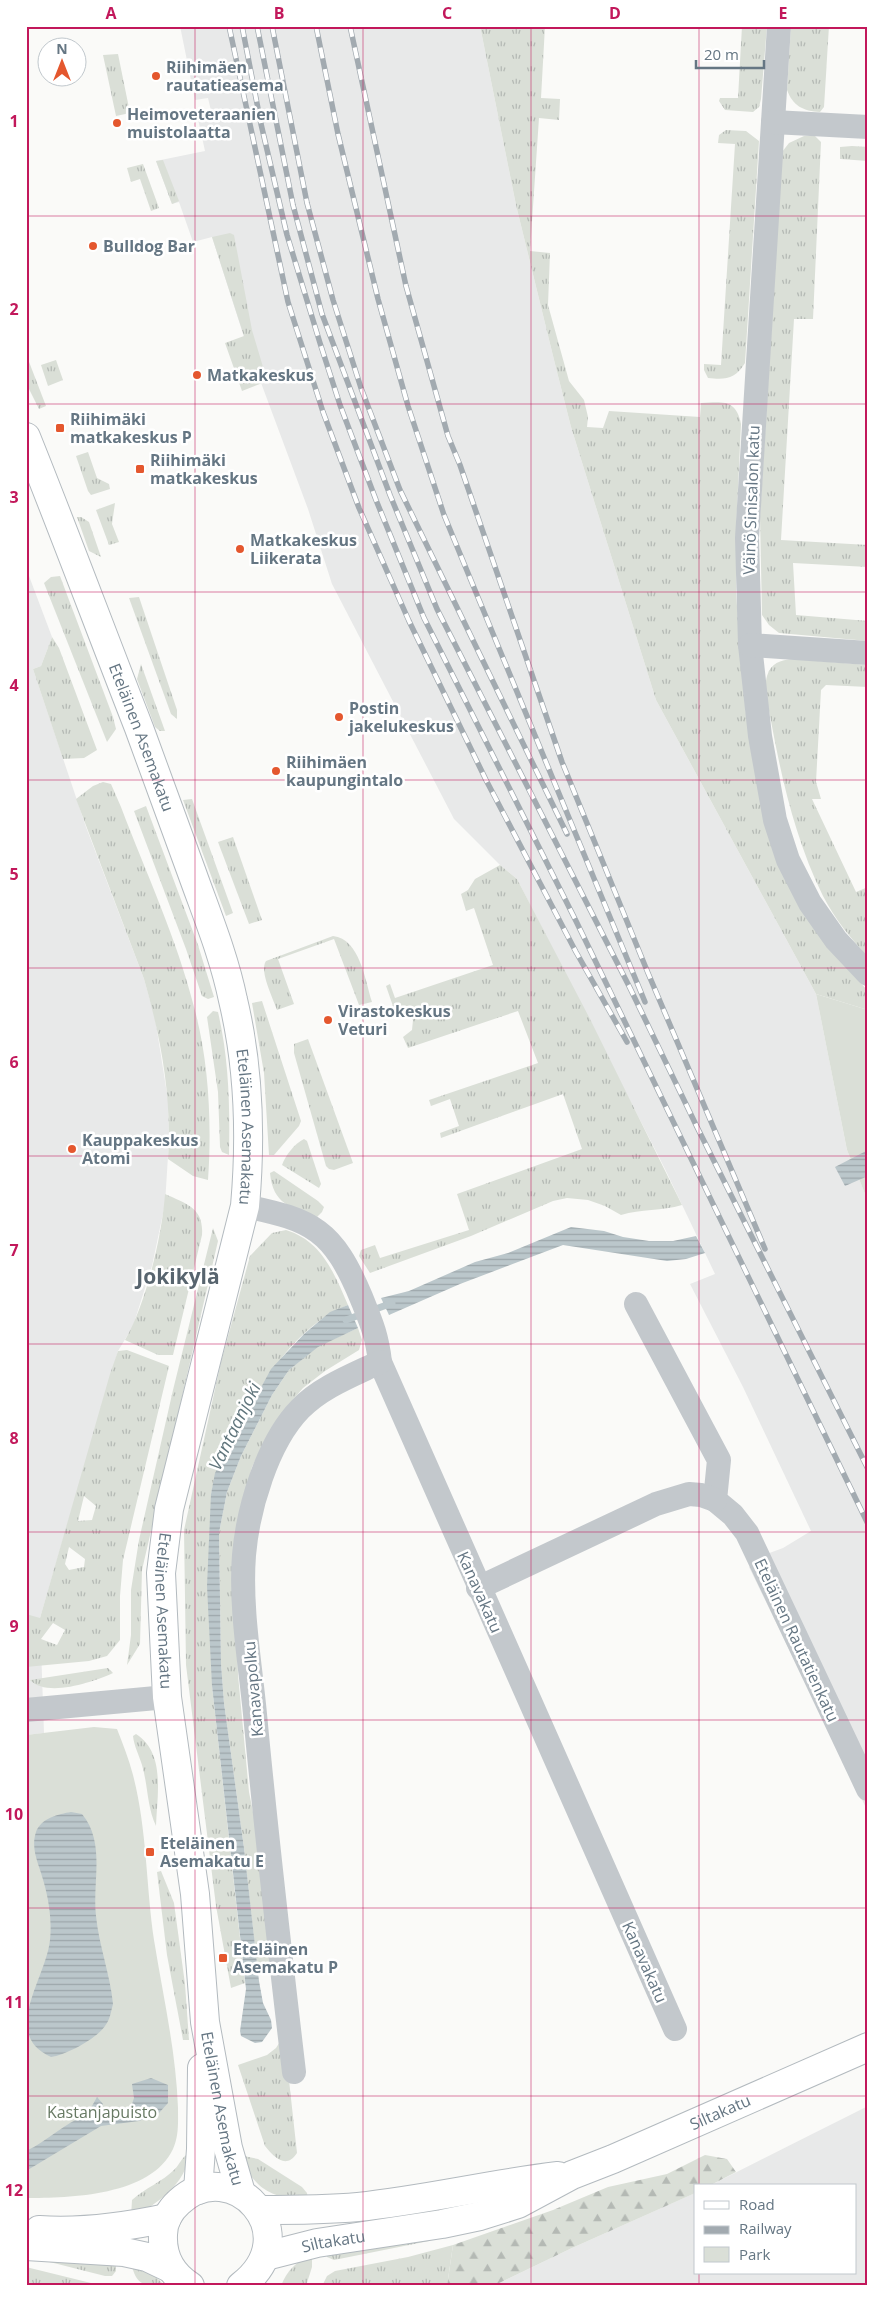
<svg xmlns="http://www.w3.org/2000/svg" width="894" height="2312" viewBox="0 0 894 2312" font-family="'Open Sans',sans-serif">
  <defs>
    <pattern id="grass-tufts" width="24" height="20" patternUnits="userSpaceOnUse" patternTransform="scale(1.25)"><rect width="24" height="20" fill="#dadfd7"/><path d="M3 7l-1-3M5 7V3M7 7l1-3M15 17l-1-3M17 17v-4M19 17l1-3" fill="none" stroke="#b4b9b4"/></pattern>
    <pattern id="forest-firs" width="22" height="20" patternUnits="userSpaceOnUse" patternTransform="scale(1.25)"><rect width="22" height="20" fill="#dadfd7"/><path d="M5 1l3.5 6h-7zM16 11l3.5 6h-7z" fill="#b4b9b4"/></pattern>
    <pattern id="water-rules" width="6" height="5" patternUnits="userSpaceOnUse" patternTransform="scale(1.25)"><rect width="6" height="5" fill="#bbc7cb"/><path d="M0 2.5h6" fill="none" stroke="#9ca6aa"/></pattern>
  </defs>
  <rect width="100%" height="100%" fill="#fafaf8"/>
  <g fill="#e8e9e9">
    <path d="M 180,26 L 480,26 L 516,205 L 555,364 L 571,427 L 656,700 L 816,994 L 847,1150 L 868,1201 L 868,1812 L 749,1567 L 764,1555 L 783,1548 L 811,1531 L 743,1387 L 690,1284 L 715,1274 L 665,1169 L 517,879 L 500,865 L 454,819 L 332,584 L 308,509 L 244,337 L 212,237 L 193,242 L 179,202 L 172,204 L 156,161 L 205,151 L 198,119 L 212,115 L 208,98 L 195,100 Z"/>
    <path d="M 26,568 L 52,637 L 41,666 L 33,669 L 86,827 L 144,979 L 155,1018 L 168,1100 L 169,1140 L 165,1204 L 152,1266 L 133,1326 L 118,1351 L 40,1618 L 44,1733 L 26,1735 Z"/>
    <path d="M 868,2106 L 868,2286 L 493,2286 L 572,2248 L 695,2193 L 695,2273 L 855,2273 L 855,2186 L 709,2186 Z"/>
  </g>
  <g fill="url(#grass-tufts)" fill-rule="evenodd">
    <path d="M 480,26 L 545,26 L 541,98 L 560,99 L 559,120 L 539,118 L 530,251 L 550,253 L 548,305 L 569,381 L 584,400 L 588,417 L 587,427 L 603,428 L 609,411 L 700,417 L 701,403 C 723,402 736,399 741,424 L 736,530 L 736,594 L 746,714 L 834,954 L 868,991 L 868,1010 L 816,994 L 656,700 L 571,427 L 555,364 L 516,205 Z"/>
    <path d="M 742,26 L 767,26 L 761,99 L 759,107 L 753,112 L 725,110 L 719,101 L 720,98 L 738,98 Z"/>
    <path d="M 791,26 L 829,26 L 824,107 L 820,112 C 803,111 793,106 787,90 Z"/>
    <path d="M 118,54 L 130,113 L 116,116 L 103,55 Z"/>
    <path d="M 726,130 L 746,131 L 759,141 L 745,363 C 735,379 726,380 708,378 L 704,370 L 704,364 L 721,365 L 735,144 L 718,143 L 719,135 Z"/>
    <path d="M 804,136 L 815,136 L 821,142 L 813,319 L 794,319 L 781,540 L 868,545 L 868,567 L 793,563 L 796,615 L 868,621 L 868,641 L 779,633 L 769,625 L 762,615 L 760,517 L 782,152 L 789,143 Z"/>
    <path d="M 852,146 L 868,147 L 868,161 L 840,159 L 840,147 Z"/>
    <path d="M 163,160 L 179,201 L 172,204 L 156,161 Z"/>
    <path d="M 143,164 L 159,208 L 151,211 L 140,179 L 131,182 L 127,168 Z"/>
    <path d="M 230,233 L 234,235 L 252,330 L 266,377 L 265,382 L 242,391 L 225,343 L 244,336 L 212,237 Z"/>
    <path d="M 26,354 L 46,406 L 39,409 L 26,383 Z"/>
    <path d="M 56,360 L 63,380 L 48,386 L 41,365 Z"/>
    <path d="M 88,452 L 97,478 L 109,484 L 110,489 L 91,495 L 88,491 L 76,456 Z"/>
    <path d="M 115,503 L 112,524 L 119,542 L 109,545 L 96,510 Z"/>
    <path d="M 77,517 L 81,517 L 89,522 L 101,557 L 89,551 Z"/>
    <path d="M 60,576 L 113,717 L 116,729 L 107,742 L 44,583 L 51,577 Z"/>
    <path d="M 139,597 L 177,710 L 177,719 L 171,714 L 129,598 Z"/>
    <path d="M 52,637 L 59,648 L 97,750 L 84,758 L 63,759 L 33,669 L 41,666 Z"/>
    <path d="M 793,659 L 868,665 L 868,687 L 826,685 L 821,690 L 816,782 L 821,799 L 812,799 L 856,892 L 868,887 L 868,957 C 851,939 835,919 823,896 C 796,841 782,781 771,721 C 769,708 763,690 767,676 C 771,663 780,660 793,659 Z"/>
    <path d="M 141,664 L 165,731 L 160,731 L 155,727 L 137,679 Z"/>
    <path d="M 103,782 L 111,784 L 121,807 C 146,873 177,939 194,1007 C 209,1061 212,1124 208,1180 L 193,1176 L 168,1159 C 172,1097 161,1038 144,979 L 76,799 L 93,786 Z"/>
    <path d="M 192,799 L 233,913 L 226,916 L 183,800 Z"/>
    <path d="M 146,806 L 198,945 L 214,997 L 208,999 L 202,996 L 186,949 L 134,811 Z"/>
    <path d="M 233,837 L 262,920 L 249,924 L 218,842 Z"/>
    <path d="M 500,865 L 517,879 L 590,1019 L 682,1205 C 662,1211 641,1209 621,1215 L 605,1206 L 588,1200 L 567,1198 L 553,1201 L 471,1236 L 370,1273 L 359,1256 L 361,1250 L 375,1245 L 380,1258 L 469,1230 L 457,1194 L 582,1149 L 563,1094 L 441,1138 L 440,1133 L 459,1126 L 450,1099 L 431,1106 L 429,1100 L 538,1063 L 518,1011 L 408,1048 L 403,1037 L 412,1030 L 413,1020 L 408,1013 L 395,1012 L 386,986 L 390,984 L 395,998 L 493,965 L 474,908 L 466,911 L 461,894 L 468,890 L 475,879 Z"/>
    <path d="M 333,936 C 360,939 365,980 372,1002 L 359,1005 L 334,939 L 278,959 L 294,1004 L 277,1010 C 273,998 259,971 266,961 Z"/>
    <path d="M 262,1001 L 301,1121 L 299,1126 L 274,1155 L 269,1155 L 264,1073 L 252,1003 Z"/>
    <path d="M 213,1011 L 218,1012 C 229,1059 230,1106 229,1155 L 222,1152 L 220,1147 L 218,1092 L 207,1017 Z"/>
    <path d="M 308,1039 L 353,1163 L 334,1170 L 329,1169 L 326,1166 L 294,1053 L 294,1044 Z"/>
    <path d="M 304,1139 L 307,1141 L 321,1184 L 319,1188 L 282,1165 C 285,1156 295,1143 304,1139 Z"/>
    <path d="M 274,1171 L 318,1201 L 324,1207 L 322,1212 L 317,1217 C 291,1207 273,1205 270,1173 Z"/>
    <path d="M 165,1194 C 187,1204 204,1208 202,1235 L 173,1355 L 158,1355 L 125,1340 C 146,1304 162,1236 165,1194 Z"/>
    <path d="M 213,1228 L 218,1241 L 142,1570 L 140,1644 L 127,1665 L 131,1635 L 131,1590 L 139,1540 L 173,1390 Z"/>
    <path d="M 286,1230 C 322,1241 334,1273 348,1305 C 294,1327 263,1381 237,1431 C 226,1453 216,1470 211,1494 L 212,1686 L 245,1983 L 231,1988 L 216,1906 L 186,1665 L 184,1530 L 221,1362 L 250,1256 L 272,1233 Z"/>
    <path d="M 358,1328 L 362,1340 L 359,1350 L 325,1371 L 303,1388 L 285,1409 L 266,1438 L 252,1467 L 240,1512 L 236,1610 L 238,1675 L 249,1792 L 257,1832 L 274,1976 L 264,1969 L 258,1975 L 244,1848 L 224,1703 L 221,1663 L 219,1533 L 227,1492 L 241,1456 L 272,1395 L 289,1370 L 318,1346 Z"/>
    <path d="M 127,1350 L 169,1366 L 123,1560 L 120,1596 L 120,1640 L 107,1656 L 89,1661 L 26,1667 L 26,1614 L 40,1618 L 110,1374 L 118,1351 ZM 84,1496 L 96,1506 L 92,1520 L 78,1521 ZM 69,1547 L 85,1559 L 84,1567 L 69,1570 L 65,1564 ZM 53,1623 L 65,1630 L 57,1645 L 41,1639 Z"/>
    <path d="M 108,1668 L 113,1673 C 93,1682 47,1698 30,1680 Z"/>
    <path d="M 136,1734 C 166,1753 157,1795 156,1826 C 147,1807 148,1785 142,1765 C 139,1755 134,1746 133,1736 Z"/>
    <path d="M 161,1871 L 174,1903 L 185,1984 L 189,2040 L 183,2040 L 167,1955 L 157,1872 Z"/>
    <path d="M 281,2040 L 287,2062 L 297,2153 C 286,2170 274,2157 265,2146 L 238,2065 L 267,2055 L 276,2048 Z"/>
    <path d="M 188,2154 C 189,2182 154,2207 131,2217 L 132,2200 C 145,2188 162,2182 175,2169 C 180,2164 181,2158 188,2154 Z"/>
    <path d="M 239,2155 L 258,2159 L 302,2187 L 307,2193 L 308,2201 C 270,2197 256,2191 239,2155 Z"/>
    <path d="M 432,2238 L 429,2241 L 334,2260 L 327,2257 L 325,2251 Z"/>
    <path d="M 453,2245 L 447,2286 L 322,2286 L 327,2276 L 335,2271 L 408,2257 Z"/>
    <path d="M 312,2254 L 312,2267 L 306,2286 L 281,2286 C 287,2270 297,2261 312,2254 Z"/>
    <path d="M 26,2256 L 116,2260 L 116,2271 L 112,2276 L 105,2276 Z"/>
    <path d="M 131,2262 L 152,2273 L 165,2286 C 144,2286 136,2286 131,2262 Z"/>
    <path d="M 26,2267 L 91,2283 L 123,2286 L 26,2286 Z"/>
  </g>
  <path fill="url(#forest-firs)" d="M 705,2155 L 727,2159 L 736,2172 L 709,2186 L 695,2186 L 695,2193 L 693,2194 L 572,2248 L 493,2286 L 447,2286 L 453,2245 L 553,2210 L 608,2187 L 667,2174 Z"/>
  <g fill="#dadfd7">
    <path d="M 816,994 L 868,1010 L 868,1201 L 847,1150 Z"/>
    <path d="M 94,1727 L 117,1729 C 123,1744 129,1760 133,1775 C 147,1829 146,1885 154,1940 C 163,1996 176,2051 178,2108 C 178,2122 179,2136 173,2149 C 151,2196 70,2198 26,2198 L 26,1735 Z"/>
  </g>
  <g fill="url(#water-rules)">
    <path d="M 868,1150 L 868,1176 L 845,1186 L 835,1167 Z"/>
    <path d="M 571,1227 L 604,1231 L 623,1237 L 649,1241 L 673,1241 L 696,1236 L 705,1253 L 686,1259 L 667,1261 L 563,1245 L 460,1284 L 389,1315 L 381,1298 L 409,1291 L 475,1262 L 508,1253 Z"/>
    <path d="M 348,1305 L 358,1328 L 318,1347 L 289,1370 L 272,1395 L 241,1456 L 227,1492 L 219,1533 L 221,1663 L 224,1703 L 244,1848 L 259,1981 L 263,2003 L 271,2020 L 272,2028 L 262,2042 L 255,2043 L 241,2036 L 240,2031 L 246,1989 L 212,1686 L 207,1586 L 211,1494 L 215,1473 L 271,1369 L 304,1334 L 330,1312 Z"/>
    <path d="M 71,1812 L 82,1814 C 106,1843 92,1882 96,1916 C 99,1946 110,1974 113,2004 C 111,2011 110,2020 105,2026 C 96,2039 66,2055 51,2057 C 0,2034 46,1979 50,1940 C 52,1921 49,1901 44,1883 C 40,1866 30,1850 36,1832 C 41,1818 59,1814 71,1812 Z"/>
    <path d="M 151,2078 L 168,2085 L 168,2103 L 159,2113 L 139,2121 L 101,2126 L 26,2171 L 26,2151 C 48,2141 64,2123 87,2115 L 97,2097 L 103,2104 L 100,2110 L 103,2113 L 131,2107 L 134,2098 L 132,2084 Z"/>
  </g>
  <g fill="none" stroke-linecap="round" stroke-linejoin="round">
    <path stroke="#bbc7cb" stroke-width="7" d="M 346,1320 L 392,1303"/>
    <g stroke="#b3babf" stroke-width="30">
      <g id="secondary">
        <path id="s1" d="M 26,437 C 65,534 101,631 139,728 C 157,776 174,825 192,873 C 207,915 224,956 233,1000 C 249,1067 251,1138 245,1206 L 169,1509 L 161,1573 L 167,1697 L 195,1894 L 205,2022 L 228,2148 L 241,2193"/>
        <path d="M 198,2190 L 201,2149 L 202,2068"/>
        <path d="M 259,2210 C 292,2210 325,2210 358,2207 C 425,2200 491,2184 558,2176"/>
        <path d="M 39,2230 C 83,2233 125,2227 167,2218"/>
        <path d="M 26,2246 L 124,2252 L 147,2257 L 170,2268"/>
        <path id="s2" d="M 266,2256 L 317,2243 L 442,2224 L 480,2216 L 518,2204 L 572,2175 L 613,2159 L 868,2047"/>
        <path d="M 190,2286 C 171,2274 162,2257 163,2235 C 163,2222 170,2210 179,2202 C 232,2153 309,2234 241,2286"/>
      </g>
    </g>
    <g stroke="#c3c8cc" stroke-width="24">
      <path d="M 779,26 L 747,538 L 750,645 L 760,736 L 775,820 L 788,860 L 810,903 L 836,940 L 868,974"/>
      <path d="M 773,122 L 868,127"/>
      <path d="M 750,645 L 868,653"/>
      <path d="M 245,1206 C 313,1220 333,1230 361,1297 C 371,1322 377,1335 380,1362 L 675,2029"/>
      <path d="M 636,1304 L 719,1460 L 715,1500 L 733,1515 L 747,1533 L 868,1789"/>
      <path d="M 478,1588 L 656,1504 L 689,1494 L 701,1495 L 715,1500"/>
      <path d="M 26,1710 L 167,1697"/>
      <path d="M 294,2072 C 280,1953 266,1833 255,1714 C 250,1662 240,1607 244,1555 C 248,1509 267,1443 300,1409 C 321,1387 353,1375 380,1362"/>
    </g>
    <use href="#secondary" stroke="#fff" stroke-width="28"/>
    <g stroke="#a2aab0" stroke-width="5.5">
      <g id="rail">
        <path d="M 229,26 L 288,302 L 323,412 L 359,508 L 409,621 L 486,780 L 576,952 L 627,1042"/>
        <path d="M 242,26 L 261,124 L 287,235 L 320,343 L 340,405 L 376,500 L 424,618 L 576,921 L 868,1524"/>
        <path d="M 257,26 L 293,205 L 322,314 L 390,495 L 437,609 L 629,986 L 697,1127 L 868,1469"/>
        <path d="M 272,26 L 307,203 L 333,300 L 361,388 L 400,490 L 567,834"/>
        <path d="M 316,26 L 338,134 L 378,299 L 408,406 L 444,515 L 645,1002"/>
        <path d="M 350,26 L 406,286 L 448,436 L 460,465 L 562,762 L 648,973 L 765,1249"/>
      </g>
    </g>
    <use href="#rail" stroke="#fff" stroke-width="4" stroke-dasharray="11" stroke-linecap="butt"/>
  </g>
  <path fill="none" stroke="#c2185b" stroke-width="1" stroke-opacity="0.55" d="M 195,26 L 195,2286M 363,26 L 363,2286M 531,26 L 531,2286M 699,26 L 699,2186M 26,216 L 868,216M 26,404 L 868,404M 26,592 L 868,592M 26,780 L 868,780M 26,968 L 868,968M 26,1156 L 868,1156M 26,1344 L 868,1344M 26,1532 L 868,1532M 26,1720 L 868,1720M 26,1908 L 868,1908M 26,2096 L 868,2096M 699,2273 L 699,2286"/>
  <g fill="#e4572e" stroke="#fff" stroke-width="2">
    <circle cx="156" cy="76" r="5"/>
    <circle cx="117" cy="123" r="5"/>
    <circle cx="93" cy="246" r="5"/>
    <circle cx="197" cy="375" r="5"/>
    <rect x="55" y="423" width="10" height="10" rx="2.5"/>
    <rect x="135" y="464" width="10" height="10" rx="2.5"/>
    <circle cx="240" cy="549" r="5"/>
    <circle cx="339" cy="717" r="5"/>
    <circle cx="276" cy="771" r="5"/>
    <circle cx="328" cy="1020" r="5"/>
    <circle cx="72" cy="1149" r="5"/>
    <rect x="145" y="1847" width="10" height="10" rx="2.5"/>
    <rect x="218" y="1953" width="10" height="10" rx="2.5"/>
  </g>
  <g text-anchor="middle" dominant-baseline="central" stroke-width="5" stroke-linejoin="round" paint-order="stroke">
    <g font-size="16" font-weight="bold" fill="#657683" stroke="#fff" text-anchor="start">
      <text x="166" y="67">Riihimäen<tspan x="166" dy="18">rautatieasema</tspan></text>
      <text x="127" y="114">Heimoveteraanien<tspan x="127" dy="18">muistolaatta</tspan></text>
      <text x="103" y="246">Bulldog Bar</text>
      <text x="207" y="375">Matkakeskus</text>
      <text x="70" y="419">Riihimäki<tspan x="70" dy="18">matkakeskus P</tspan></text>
      <text x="150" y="460">Riihimäki<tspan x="150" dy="18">matkakeskus</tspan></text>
      <text x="250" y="540">Matkakeskus<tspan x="250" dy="18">Liikerata</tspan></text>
      <text x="349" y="708">Postin<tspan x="349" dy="18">jakelukeskus</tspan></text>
      <text x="286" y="762">Riihimäen<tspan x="286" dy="18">kaupungintalo</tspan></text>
      <text x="338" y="1011">Virastokeskus<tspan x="338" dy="18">Veturi</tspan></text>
      <text x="82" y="1140">Kauppakeskus<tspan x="82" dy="18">Atomi</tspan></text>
      <text x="160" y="1843">Eteläinen<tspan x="160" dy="18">Asemakatu E</tspan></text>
      <text x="233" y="1949">Eteläinen<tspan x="233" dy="18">Asemakatu P</tspan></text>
    </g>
    <g font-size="16" fill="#657683" stroke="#fff">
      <text transform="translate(751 500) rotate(-88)">Väinö Sinisalon katu</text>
      <text stroke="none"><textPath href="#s1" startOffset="322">Eteläinen Asemakatu</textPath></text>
      <text stroke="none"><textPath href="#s1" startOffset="728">Eteläinen Asemakatu</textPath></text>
      <text transform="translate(480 1592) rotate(66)">Kanavakatu</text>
      <text stroke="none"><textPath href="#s1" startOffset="1222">Eteläinen Asemakatu</textPath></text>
      <text transform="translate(797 1640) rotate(65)">Eteläinen Rautatienkatu</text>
      <text transform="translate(253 1689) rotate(-95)">Kanavapolku</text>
      <text transform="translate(645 1962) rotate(66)">Kanavakatu</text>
      <text stroke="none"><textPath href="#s1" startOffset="1724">Eteläinen Asemakatu</textPath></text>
      <text stroke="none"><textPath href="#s2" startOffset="480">Siltakatu</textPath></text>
      <text stroke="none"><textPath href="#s2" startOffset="69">Siltakatu</textPath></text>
    </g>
    <g font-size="16" fill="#687a64" stroke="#fff">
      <text x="102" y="2112">Kastanjapuisto</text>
    </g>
    <g font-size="18" font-style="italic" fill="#60757c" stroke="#fff">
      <text transform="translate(234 1426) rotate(-64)">Vantaanjoki</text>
    </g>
    <g font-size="21" font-weight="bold" fill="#57646e" stroke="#fff">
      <text x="178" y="1276">Jokikylä</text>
    </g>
  </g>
  <rect width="894" height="2312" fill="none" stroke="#ffffff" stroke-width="55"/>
  <rect x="694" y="2184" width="162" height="90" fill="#ffffff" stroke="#c1c8cd"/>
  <rect x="704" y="2201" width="25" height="8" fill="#ffffff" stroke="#c1c8cd"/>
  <text x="739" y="2210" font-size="15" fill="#657683">Road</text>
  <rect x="704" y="2226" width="25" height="8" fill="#a2aab0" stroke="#c1c8cd"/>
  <text x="739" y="2234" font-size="15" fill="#657683">Railway</text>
  <rect x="704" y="2247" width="25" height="15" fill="#dadfd7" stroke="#c1c8cd"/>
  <text x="739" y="2260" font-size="15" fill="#657683">Park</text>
  <g transform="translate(62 62)"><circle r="24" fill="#ffffff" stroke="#c1c8cd"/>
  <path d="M0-4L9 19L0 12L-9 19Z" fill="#e4572e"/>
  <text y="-8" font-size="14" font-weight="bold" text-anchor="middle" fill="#657683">N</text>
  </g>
  <path d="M696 60v8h68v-8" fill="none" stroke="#657683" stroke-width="2.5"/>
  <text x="704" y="60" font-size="15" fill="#657683" stroke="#ffffff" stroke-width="4" paint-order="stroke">20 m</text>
  <rect x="28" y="28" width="838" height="2256" fill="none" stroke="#c2185b" stroke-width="2"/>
  <g font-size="16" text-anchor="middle" font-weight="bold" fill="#c2185b">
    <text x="111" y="19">A</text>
    <text x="279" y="19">B</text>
    <text x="447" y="19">C</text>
    <text x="615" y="19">D</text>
    <text x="783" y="19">E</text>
    <text x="14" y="127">1</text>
    <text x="14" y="315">2</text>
    <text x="14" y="503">3</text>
    <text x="14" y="691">4</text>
    <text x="14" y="880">5</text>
    <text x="14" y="1068">6</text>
    <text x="14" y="1256">7</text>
    <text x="14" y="1444">8</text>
    <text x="14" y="1632">9</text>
    <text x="14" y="1820">10</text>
    <text x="14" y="2008">11</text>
    <text x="14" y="2196">12</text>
  </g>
</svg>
